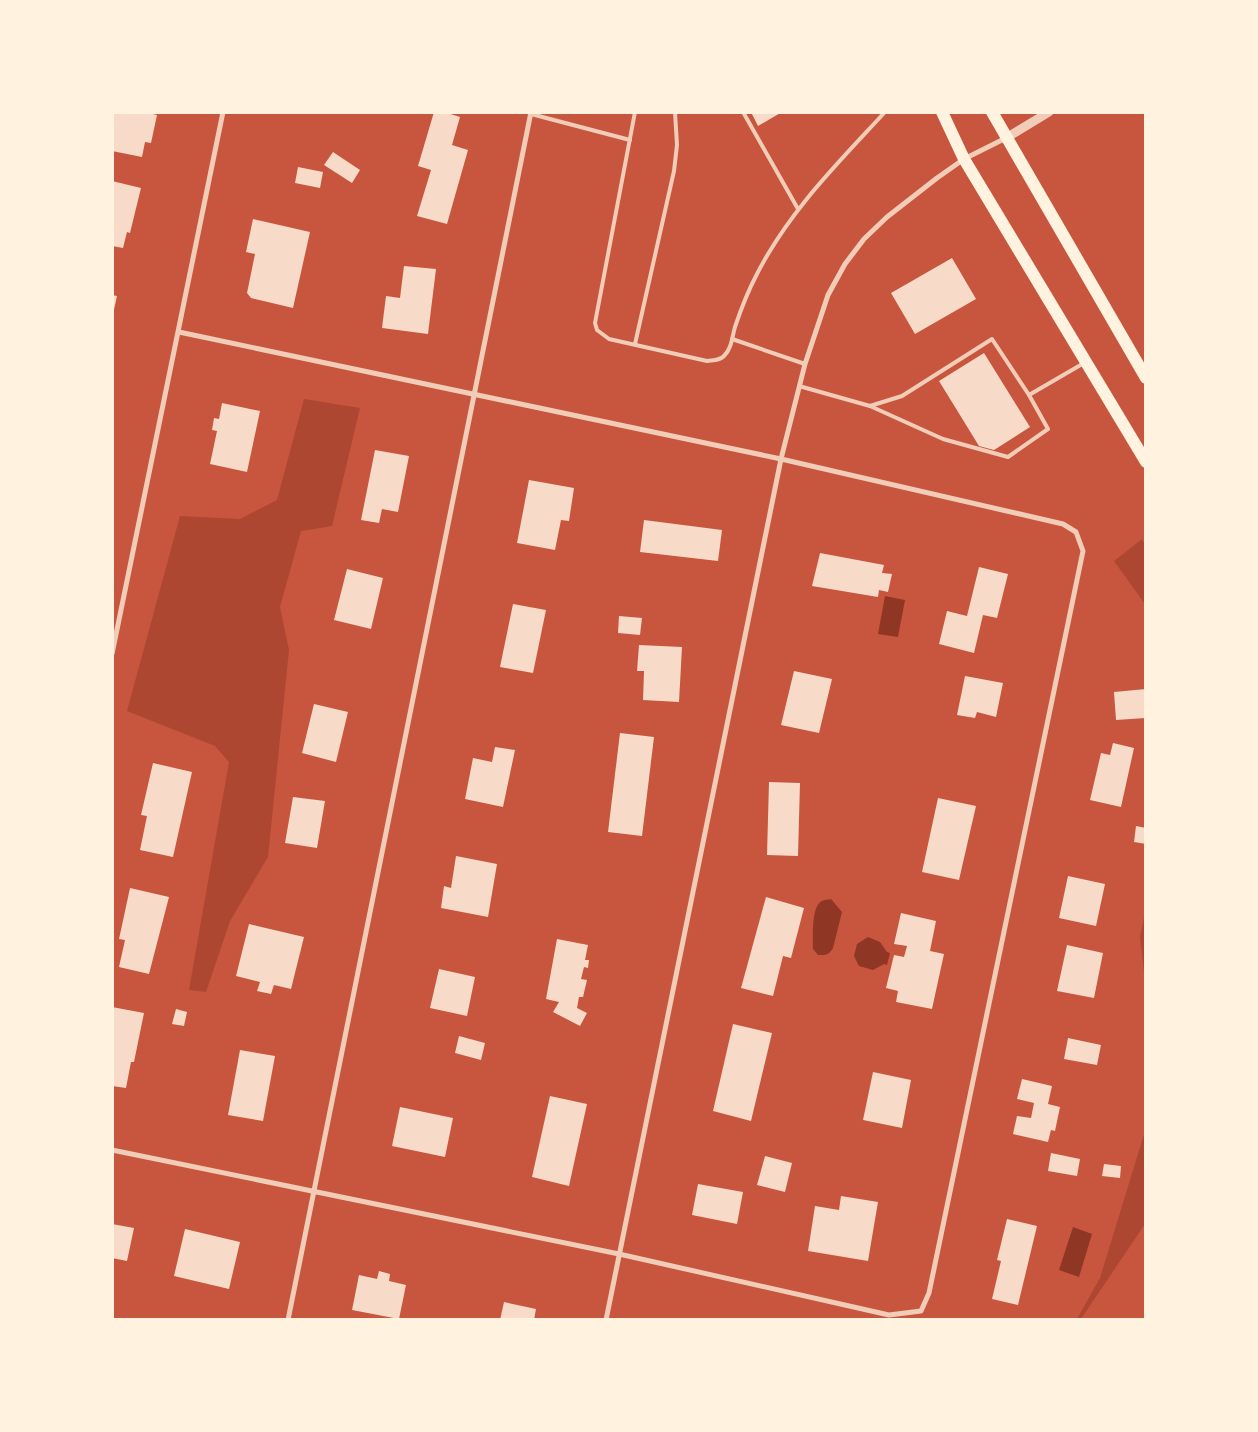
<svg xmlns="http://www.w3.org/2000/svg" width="1258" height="1432" viewBox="0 0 1258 1432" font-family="'Playfair Display',serif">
  <rect width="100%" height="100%" fill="#c8553d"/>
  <g fill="#ae4732">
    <path d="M 304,399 L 360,408 L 332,526 L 301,531 L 280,607 L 289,650 L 268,857 L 230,921 L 206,992 L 189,990 L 229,762 L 215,746 L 127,711 L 180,516 L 240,519 L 277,500 Z"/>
    <path d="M 1142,539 L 1145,545 L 1145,604 L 1114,561 Z"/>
    <path d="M 1145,913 L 1145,981 L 1140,937 Z"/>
    <path d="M 1145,1131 L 1145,1224 L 1081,1319 L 1077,1319 L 1100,1278 Z"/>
  </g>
  <g fill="#8f3625">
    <path d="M 885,596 L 905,600 L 898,637 L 878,634 Z"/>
    <path d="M 831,899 L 842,912 L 833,948 C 829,955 826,955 818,955 L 813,949 C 813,938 811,906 822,901 C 825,899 828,900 831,899 Z"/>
    <path d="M 868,937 L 880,942 L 887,952 L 890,953 L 887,965 L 884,964 L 873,970 L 859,966 L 854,956 L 857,944 Z"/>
    <path d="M 1073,1227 L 1092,1234 L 1079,1277 L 1059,1270 Z"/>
  </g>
  <g fill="#f7dbc8">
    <path d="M 112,112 L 144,112 L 157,115 L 151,143 L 145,142 L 142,157 L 112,151 Z"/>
    <path d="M 434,112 L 444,112 L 460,117 L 452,145 L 468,150 L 447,224 L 417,216 L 431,170 L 418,166 Z"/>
    <path d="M 751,112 L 782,112 L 758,126 Z"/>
    <path d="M 333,152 L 360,170 L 352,183 L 324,165 Z"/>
    <path d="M 298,167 L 323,172 L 320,188 L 295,183 Z"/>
    <path d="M 112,181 L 141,188 L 130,233 L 127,232 L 123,248 L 112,246 Z"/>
    <path d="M 253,219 L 310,232 L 293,308 L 251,298 L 247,293 L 255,254 L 246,252 Z"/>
    <path d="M 952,258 L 976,299 L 915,334 L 891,293 Z"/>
    <path d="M 404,266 L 436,269 L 428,334 L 382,328 L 386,296 L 400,298 Z"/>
    <path d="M 112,295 L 117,296 L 113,314 L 112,314 Z"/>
    <path d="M 984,353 L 1030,427 L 994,450 L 979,446 L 939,381 Z"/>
    <path d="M 222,403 L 260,411 L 247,472 L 210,464 L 217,431 L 212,430 L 214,418 L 219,419 Z"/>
    <path d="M 375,450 L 409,456 L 398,512 L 382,509 L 379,523 L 361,520 Z"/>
    <path d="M 529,480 L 574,488 L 569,521 L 561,520 L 555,550 L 517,543 Z"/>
    <path d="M 644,520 L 722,530 L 718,561 L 640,552 Z"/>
    <path d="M 820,553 L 884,565 L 882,573 L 892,574 L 888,592 L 879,590 L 878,597 L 812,586 Z"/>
    <path d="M 979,567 L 1008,574 L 997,618 L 983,615 L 974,653 L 939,644 L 947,611 L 967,616 Z"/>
    <path d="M 347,569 L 383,578 L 371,629 L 334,620 Z"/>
    <path d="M 513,604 L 546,610 L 533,673 L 500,667 Z"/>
    <path d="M 619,616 L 642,618 L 640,635 L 618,633 Z"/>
    <path d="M 639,645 L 682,647 L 679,702 L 643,700 L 644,671 L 637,671 Z"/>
    <path d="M 794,671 L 832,679 L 819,733 L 781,725 Z"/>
    <path d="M 965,676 L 1003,683 L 996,717 L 977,712 L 975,718 L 957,715 Z"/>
    <path d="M 1146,689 L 1146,718 L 1116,720 L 1114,692 Z"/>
    <path d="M 314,704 L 348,712 L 336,762 L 302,753 Z"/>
    <path d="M 620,733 L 654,737 L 642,836 L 608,832 Z"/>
    <path d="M 1113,743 L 1134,748 L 1121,807 L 1090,800 L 1101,753 L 1110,755 Z"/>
    <path d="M 495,747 L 515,750 L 503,807 L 465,799 L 473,758 L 492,762 Z"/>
    <path d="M 153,763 L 192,772 L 173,857 L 140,850 L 147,816 L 141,815 Z"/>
    <path d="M 769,782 L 800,783 L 798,856 L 767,855 Z"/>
    <path d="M 293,797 L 325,801 L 317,848 L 285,843 Z"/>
    <path d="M 938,798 L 976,806 L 959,880 L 922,872 Z"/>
    <path d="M 1136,826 L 1146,828 L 1146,844 L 1134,842 Z"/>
    <path d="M 456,856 L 497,864 L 488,917 L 441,908 L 444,886 L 451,888 Z"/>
    <path d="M 1068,876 L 1105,884 L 1096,926 L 1059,918 Z"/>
    <path d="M 130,888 L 169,897 L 149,974 L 119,967 L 125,940 L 119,939 Z"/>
    <path d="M 766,897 L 804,908 L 791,958 L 783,956 L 773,996 L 741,988 Z"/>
    <path d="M 901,913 L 936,921 L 930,951 L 944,954 L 932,1009 L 896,1002 L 898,991 L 886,988 L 894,955 L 904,957 L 907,946 L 894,944 Z"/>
    <path d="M 249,924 L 304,937 L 291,989 L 274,985 L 271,994 L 257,991 L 260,982 L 236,976 Z"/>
    <path d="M 557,939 L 588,945 L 585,960 L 589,960 L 588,968 L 584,967 L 581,979 L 587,980 L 583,997 L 579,997 L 577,1008 L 587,1013 L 580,1026 L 553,1012 L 559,1002 L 546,999 Z"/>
    <path d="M 1067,945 L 1103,953 L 1094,998 L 1057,991 Z"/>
    <path d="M 439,969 L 475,977 L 467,1016 L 430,1008 Z"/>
    <path d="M 112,1007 L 144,1013 L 134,1062 L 131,1062 L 126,1088 L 112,1086 Z"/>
    <path d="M 176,1009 L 187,1012 L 184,1026 L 172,1024 Z"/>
    <path d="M 733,1024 L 772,1033 L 751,1121 L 713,1111 Z"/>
    <path d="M 459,1036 L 485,1043 L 481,1060 L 455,1053 Z"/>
    <path d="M 1068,1038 L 1101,1045 L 1097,1065 L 1064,1059 Z"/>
    <path d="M 240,1050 L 275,1056 L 263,1121 L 228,1115 Z"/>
    <path d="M 873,1072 L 911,1080 L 902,1128 L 863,1120 Z"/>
    <path d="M 1022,1079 L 1052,1086 L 1048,1104 L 1060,1107 L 1055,1131 L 1051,1130 L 1048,1142 L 1013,1134 L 1017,1116 L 1031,1118 L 1034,1103 L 1017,1099 Z"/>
    <path d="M 550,1096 L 587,1104 L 569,1186 L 532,1177 Z"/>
    <path d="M 400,1107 L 453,1118 L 445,1157 L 392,1146 Z"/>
    <path d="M 1051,1153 L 1080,1159 L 1077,1176 L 1048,1171 Z"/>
    <path d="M 765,1156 L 792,1163 L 785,1192 L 757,1185 Z"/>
    <path d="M 1104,1164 L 1121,1166 L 1120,1178 L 1102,1176 Z"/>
    <path d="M 698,1184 L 743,1192 L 737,1224 L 692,1215 Z"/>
    <path d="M 841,1196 L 878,1202 L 868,1261 L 808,1251 L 815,1206 L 839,1210 Z"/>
    <path d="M 1007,1219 L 1037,1226 L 1018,1305 L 992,1299 L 1001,1261 L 997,1260 Z"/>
    <path d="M 112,1224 L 134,1228 L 127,1261 L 112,1258 Z"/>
    <path d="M 185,1229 L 240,1242 L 229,1289 L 174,1276 Z"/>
    <path d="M 379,1271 L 390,1274 L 389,1281 L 406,1285 L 399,1319 L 352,1310 L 359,1275 L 377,1279 Z"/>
    <path d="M 504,1302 L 536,1309 L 534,1320 L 500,1320 Z"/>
  </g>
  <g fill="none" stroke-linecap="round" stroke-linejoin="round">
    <g stroke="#f1ccb7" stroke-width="4">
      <path d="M 635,112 L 595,323 L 597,330 L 609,339 L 707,361 C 713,360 719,361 724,356 C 732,348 732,337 735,327 C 741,309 748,291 757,274 C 789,211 838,163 885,112"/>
      <path d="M 743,112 L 798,209"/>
      <path d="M 531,114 L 630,140"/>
      <path d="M 732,339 L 805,364"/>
      <path d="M 635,344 L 674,171 L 677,145 L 675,112"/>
      <path d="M 799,386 L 870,406 L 902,396 L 992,339 L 1029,395 L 1084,363"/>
      <path d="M 870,406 L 943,439 L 1008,457 L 1048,429 L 1029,395"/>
    </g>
    <g stroke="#f1ccb7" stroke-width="5">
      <path d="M 112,654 L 223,112"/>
      <path d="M 112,1150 L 619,1254 L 889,1315 L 921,1311 L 929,1293 L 1083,551 L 1076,532 L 1063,524 L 781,459 L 179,332"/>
      <path d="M 288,1320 L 531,112"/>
      <path d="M 606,1320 L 781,459 L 805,364 L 828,295 L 845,264 L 864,239 L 887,217 L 937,178 L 964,159 L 1006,138"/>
    </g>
    <path stroke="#f1ccb7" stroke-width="9" d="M 1006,138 L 1049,112"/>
    <g stroke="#fff3e0" stroke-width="12">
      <path d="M 942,112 L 964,159 L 1146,462"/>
      <path d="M 992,112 L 1146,378"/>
    </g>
  </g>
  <rect width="1258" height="1432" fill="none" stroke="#fff3e0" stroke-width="228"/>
</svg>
